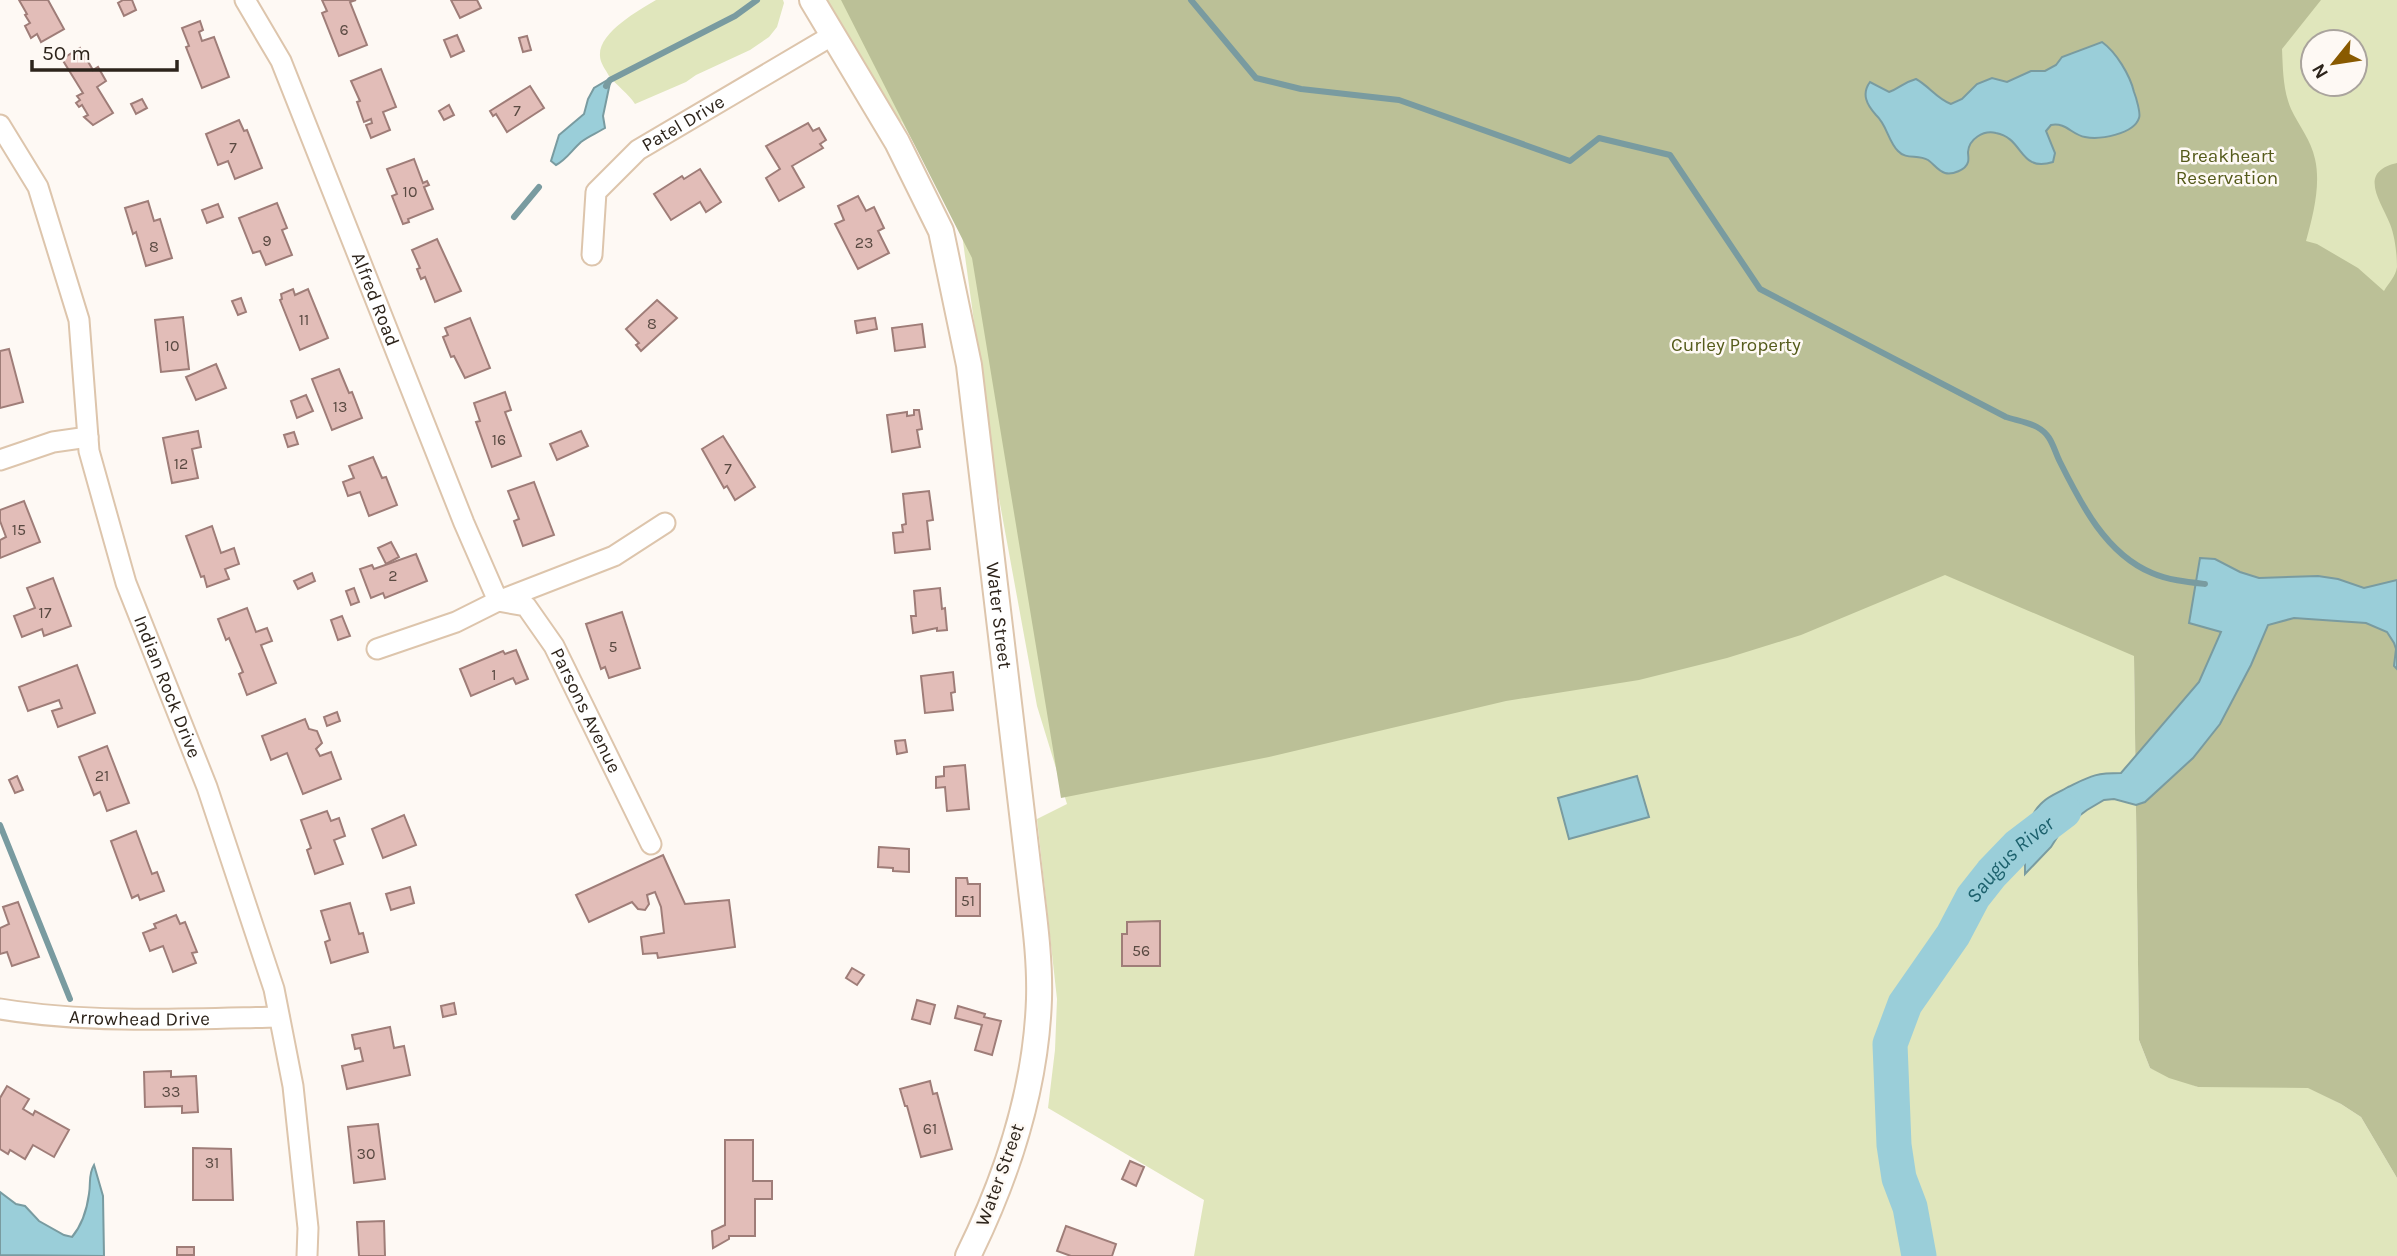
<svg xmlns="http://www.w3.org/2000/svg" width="2397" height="1256" viewBox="0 0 2397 1256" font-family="Karla,sans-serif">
  <rect width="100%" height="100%" fill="#fef9f4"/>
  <g fill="#e0e6bc" fill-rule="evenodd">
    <path d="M 656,0 L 783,0 L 784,3 L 777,27 L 769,37 L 750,50 L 696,75 L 686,82 L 635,104 C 628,93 617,86 609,76 C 606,70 600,63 600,56 C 598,33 639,10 656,0 Z"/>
    <path d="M 824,0 L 2397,0 L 2397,669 L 2134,656 L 2139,1040 L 2150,1068 L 2198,1087 L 2308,1087 L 2341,1104 L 2361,1117 L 2397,1178 L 2397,1256 L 1194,1256 L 1204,1200 L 1048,1108 L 1055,1050 L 1057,999 L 1037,819 L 1067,804 L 1037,706 L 996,482 L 961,227 L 902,122 L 893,115 L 866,74 L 860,55 ZM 2313,42 L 2355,42 L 2355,84 L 2313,84 Z"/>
  </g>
  <path fill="#bbc097" d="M 841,0 L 2321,0 L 2282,49 C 2283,70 2283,90 2291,109 C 2299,126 2311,140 2315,159 C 2321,185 2313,216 2306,241 L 2317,244 L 2358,268 L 2384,291 C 2388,284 2396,276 2397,267 C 2397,255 2395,236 2390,224 C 2381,201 2357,172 2397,163 L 2397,1178 L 2361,1117 L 2341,1104 L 2308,1088 L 2198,1087 L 2169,1078 L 2150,1068 L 2139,1040 L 2134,656 L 1945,575 L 1801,635 L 1727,658 L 1639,680 L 1506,701 L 1269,757 L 1061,798 L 972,258 Z"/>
  <g fill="#9aced9" stroke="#799ba0" stroke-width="2">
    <path d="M 2102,42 C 2116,52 2130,75 2134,92 C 2136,97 2141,114 2139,118 C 2134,134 2100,140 2085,137 C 2072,135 2066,122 2051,125 L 2046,131 L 2055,153 L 2053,162 C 2019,173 2024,138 1996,133 C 1983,130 1969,139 1968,152 C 1968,155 1969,159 1968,162 C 1966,170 1952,175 1945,173 C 1938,171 1934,164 1928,160 C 1918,154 1906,160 1898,151 C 1888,141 1887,125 1876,115 C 1867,105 1861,94 1870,82 L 1889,92 C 1900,88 1902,83 1916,79 C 1929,86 1937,99 1951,104 L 1962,99 L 1977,84 L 1992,78 L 2007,82 L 2031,71 L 2045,71 L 2056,65 L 2062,57 Z"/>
    <path d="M 611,78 L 603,116 L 605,128 C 597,133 589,136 581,142 C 572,150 566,160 556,165 L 551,161 L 559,135 L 584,114 L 588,99 L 594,88 Z"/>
    <path d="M 2200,558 L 2215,559 L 2240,572 L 2259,578 L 2318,576 L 2338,579 L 2364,588 L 2397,580 L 2397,669 L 2394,666 L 2396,649 L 2394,643 L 2387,632 L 2366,623 L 2294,618 L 2268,625 L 2251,665 L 2220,724 L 2193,758 L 2145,802 L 2136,805 L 2114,799 L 2104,800 L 2087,810 L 2063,828 L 2051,847 L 2025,874 C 2025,850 2023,818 2044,801 C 2051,795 2060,792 2068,787 C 2091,776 2095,773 2121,773 L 2199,682 L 2221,632 L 2189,623 Z"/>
    <path d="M 1637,776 L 1649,817 L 1569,839 L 1558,798 Z"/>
    <path d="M 94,1165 L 103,1196 L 104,1256 L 0,1255 L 0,1192 L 16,1204 L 25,1206 L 39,1221 L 64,1235 L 72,1237 C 82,1225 87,1209 89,1194 C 91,1182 88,1175 94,1165 Z"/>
  </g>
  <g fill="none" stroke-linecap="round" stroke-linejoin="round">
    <g stroke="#799ba0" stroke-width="6">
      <path d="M 1191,0 L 1256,78 L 1301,89 L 1399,100 L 1570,161 L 1599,138 L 1670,155 L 1760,289 L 2006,417 C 2015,420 2028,422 2037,427 C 2052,435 2053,448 2060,462 C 2081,504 2106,554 2152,573 C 2168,580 2187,582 2205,584"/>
      <path d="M 606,86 L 610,80 L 735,16 L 757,0"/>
      <path d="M 514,217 L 539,187"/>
      <path d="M 0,825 L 70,999"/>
    </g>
    <path stroke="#9aced9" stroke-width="35" id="s1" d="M 1919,1256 L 1910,1207 L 1899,1178 L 1894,1145 L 1890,1044 L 1905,1004 L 1953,935 L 1973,897 L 1992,873 L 2018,846 L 2064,811"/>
  </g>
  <g fill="#e2bdb8" stroke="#9f7d78" stroke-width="2">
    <path d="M 19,0 L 48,0 L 64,29 L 41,42 L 37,34 L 31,38 L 25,26 L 30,23 L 25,15 L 27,14 Z"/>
    <path d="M 123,0 L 132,0 L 136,10 L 124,16 L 118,3 Z"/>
    <path d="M 322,0 L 356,0 L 350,2 L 367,45 L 339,56 L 322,13 L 327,11 Z"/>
    <path d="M 451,0 L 477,0 L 481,8 L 460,18 Z"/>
    <path d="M 200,21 L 203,30 L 199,32 L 202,41 L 214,37 L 229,77 L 202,88 L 186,47 L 189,46 L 182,28 Z"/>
    <path d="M 457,35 L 464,51 L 451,57 L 444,40 Z"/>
    <path d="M 527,36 L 531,50 L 523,52 L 519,38 Z"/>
    <path d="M 80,48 L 93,70 L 98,67 L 106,81 L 97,87 L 113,113 L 93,125 L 84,117 L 88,115 L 82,105 L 79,107 L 76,103 L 80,100 L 77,96 L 83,93 L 62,59 Z"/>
    <path d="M 381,69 L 396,107 L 383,112 L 390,130 L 371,138 L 366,125 L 372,123 L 371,119 L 364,122 L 357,102 L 360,101 L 351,81 Z"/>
    <path d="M 530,86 L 544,108 L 507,132 L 496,114 L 493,116 L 490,111 Z"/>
    <path d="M 142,99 L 147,108 L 136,114 L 131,104 Z"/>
    <path d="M 449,105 L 454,115 L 444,120 L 439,111 Z"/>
    <path d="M 239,120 L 244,131 L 247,130 L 262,168 L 235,179 L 228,161 L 218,165 L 206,134 Z"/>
    <path d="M 808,123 L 813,131 L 819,128 L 826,140 L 820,144 L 823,148 L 792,166 L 804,187 L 779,201 L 766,178 L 780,169 L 766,146 Z"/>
    <path d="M 414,159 L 423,183 L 427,181 L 429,185 L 424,187 L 433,209 L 408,219 L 409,222 L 403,224 L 392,196 L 397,194 L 387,169 Z"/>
    <path d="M 700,169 L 721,202 L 706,212 L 700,202 L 671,220 L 654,194 L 682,176 L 684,179 Z"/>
    <path d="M 858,196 L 866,211 L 874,207 L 884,228 L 878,231 L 889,253 L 858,269 L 835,224 L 844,220 L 838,206 Z"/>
    <path d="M 148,201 L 154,221 L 160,219 L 172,258 L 146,266 L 136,232 L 133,234 L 125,208 Z"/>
    <path d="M 277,203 L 287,228 L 282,230 L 292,255 L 266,265 L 260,251 L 253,253 L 239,218 Z"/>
    <path d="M 218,204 L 223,217 L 207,223 L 202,210 Z"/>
    <path d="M 437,239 L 461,291 L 435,302 L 425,277 L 421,279 L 417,269 L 420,268 L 412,250 Z"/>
    <path d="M 293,289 L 295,295 L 308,289 L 328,338 L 300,350 L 280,300 L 282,299 L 281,294 Z"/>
    <path d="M 241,298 L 246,312 L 238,315 L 232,301 Z"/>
    <path d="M 657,300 L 677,318 L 641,351 L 636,345 L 639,343 L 626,329 Z"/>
    <path d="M 183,317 L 189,369 L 161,372 L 155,320 Z"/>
    <path d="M 470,318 L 490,368 L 465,378 L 454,356 L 451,357 L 443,337 L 448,335 L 445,328 Z"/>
    <path d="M 875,318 L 877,329 L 857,333 L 855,321 Z"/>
    <path d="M 922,324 L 925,347 L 895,351 L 892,328 Z"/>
    <path d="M 9,349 L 23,402 L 0,408 L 0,351 Z"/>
    <path d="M 216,364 L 226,388 L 196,400 L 186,377 Z"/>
    <path d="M 339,369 L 349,393 L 352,392 L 362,418 L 332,430 L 312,379 Z"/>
    <path d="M 505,392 L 511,410 L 505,412 L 521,456 L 492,467 L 476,422 L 480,421 L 474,403 Z"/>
    <path d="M 306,395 L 313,411 L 297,418 L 291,401 Z"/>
    <path d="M 914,410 L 919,410 L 922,429 L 917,430 L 920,447 L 892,452 L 887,415 L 907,412 L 907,416 L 914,415 Z"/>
    <path d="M 198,431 L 201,447 L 192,449 L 198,478 L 172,483 L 163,438 Z"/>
    <path d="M 581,431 L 588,446 L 557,460 L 550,444 Z"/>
    <path d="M 294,432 L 298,444 L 288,447 L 284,435 Z"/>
    <path d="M 723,436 L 755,487 L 735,500 L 727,486 L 724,488 L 702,449 Z"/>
    <path d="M 373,457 L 382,478 L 386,477 L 397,505 L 369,516 L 360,492 L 348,496 L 343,482 L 354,478 L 349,466 Z"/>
    <path d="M 534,482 L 554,535 L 523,546 L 514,521 L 519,519 L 508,491 Z"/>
    <path d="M 929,491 L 933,520 L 927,521 L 930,549 L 895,553 L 893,533 L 903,532 L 902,525 L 906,524 L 903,494 Z"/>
    <path d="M 24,501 L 40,542 L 0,558 L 0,540 L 6,537 L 0,521 L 0,510 Z"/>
    <path d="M 212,526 L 221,553 L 234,548 L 239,564 L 225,569 L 229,579 L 207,587 L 204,576 L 201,577 L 186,536 Z"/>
    <path d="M 391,542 L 399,557 L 386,564 L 378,548 Z"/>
    <path d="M 416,554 L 427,581 L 385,598 L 383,593 L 371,598 L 360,569 L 372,565 L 374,569 Z"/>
    <path d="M 312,573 L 315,581 L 298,589 L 294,581 Z"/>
    <path d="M 53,578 L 71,626 L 44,636 L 42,629 L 22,637 L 14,616 L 35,608 L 27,588 Z"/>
    <path d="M 354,588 L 359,602 L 351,605 L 346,591 Z"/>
    <path d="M 940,588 L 942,609 L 945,608 L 947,630 L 937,631 L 937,628 L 913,633 L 911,616 L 916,616 L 914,591 Z"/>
    <path d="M 247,608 L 256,632 L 267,628 L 272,641 L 261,645 L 276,683 L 247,695 L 239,674 L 243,672 L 229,638 L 226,640 L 218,619 Z"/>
    <path d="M 622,612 L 640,668 L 609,678 L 605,667 L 601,669 L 586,624 Z"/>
    <path d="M 342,616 L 350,636 L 338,640 L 331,620 Z"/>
    <path d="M 516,650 L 528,679 L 516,684 L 513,678 L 471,696 L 460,669 L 503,651 L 505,654 Z"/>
    <path d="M 77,665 L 95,713 L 58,727 L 52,711 L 62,708 L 59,700 L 28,711 L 19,687 Z"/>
    <path d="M 953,672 L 955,692 L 951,693 L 953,710 L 925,713 L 921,676 Z"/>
    <path d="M 337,712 L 340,721 L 327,726 L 324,717 Z"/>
    <path d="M 305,719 L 309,729 L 317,731 L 322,743 L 316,749 L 320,756 L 331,752 L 341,779 L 303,794 L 287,753 L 271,760 L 262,736 Z"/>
    <path d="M 905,740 L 907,752 L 897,754 L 895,741 Z"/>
    <path d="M 107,746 L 129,803 L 107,811 L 100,792 L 94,795 L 79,757 Z"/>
    <path d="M 965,765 L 969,809 L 947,811 L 945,787 L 936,788 L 936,777 L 944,776 L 944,767 Z"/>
    <path d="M 17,776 L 23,790 L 15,793 L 9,780 Z"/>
    <path d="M 327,811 L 331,821 L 339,818 L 345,836 L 334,840 L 343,864 L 315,874 L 307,850 L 311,848 L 301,820 Z"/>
    <path d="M 404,815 L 416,845 L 383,858 L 372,829 Z"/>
    <path d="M 136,831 L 152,874 L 157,872 L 164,891 L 140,900 L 138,895 L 132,898 L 111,841 Z"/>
    <path d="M 879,847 L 909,849 L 909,872 L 893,871 L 893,868 L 878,867 Z"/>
    <path d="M 663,855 L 685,904 L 729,900 L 735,947 L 658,958 L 657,953 L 643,954 L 641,937 L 664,933 L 661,907 L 655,892 L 647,895 L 649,904 L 645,910 L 638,909 L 632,902 L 589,922 L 576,895 Z"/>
    <path d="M 956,878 L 967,878 L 968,884 L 980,884 L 980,916 L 956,916 Z"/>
    <path d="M 410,887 L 414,903 L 391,910 L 386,894 Z"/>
    <path d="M 18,902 L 39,957 L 12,966 L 7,952 L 0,954 L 0,928 L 9,924 L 3,907 Z"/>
    <path d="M 350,903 L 359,934 L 363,933 L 368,952 L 331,963 L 325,942 L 330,940 L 321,911 Z"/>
    <path d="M 176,915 L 180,924 L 185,922 L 197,952 L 192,953 L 196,963 L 173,972 L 163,946 L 150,951 L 143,933 L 156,928 L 154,924 Z"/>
    <path d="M 1160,921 L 1160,966 L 1122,966 L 1122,934 L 1127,934 L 1127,922 Z"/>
    <path d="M 852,968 L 864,975 L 857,985 L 846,978 Z"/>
    <path d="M 917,1000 L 935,1005 L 930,1024 L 912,1019 Z"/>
    <path d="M 454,1003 L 456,1014 L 443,1017 L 441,1006 Z"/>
    <path d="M 958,1006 L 985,1014 L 984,1017 L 1001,1021 L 992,1055 L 975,1050 L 982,1025 L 955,1018 Z"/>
    <path d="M 390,1027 L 394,1048 L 404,1046 L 410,1075 L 347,1089 L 342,1066 L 363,1061 L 360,1048 L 355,1049 L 352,1035 Z"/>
    <path d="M 171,1071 L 171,1077 L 196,1076 L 198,1112 L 182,1113 L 182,1106 L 145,1107 L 144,1072 Z"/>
    <path d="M 930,1081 L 933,1094 L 937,1093 L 952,1149 L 921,1157 L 907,1106 L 905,1106 L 900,1089 Z"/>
    <path d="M 7,1086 L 29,1099 L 23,1109 L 33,1115 L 35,1111 L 69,1130 L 54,1157 L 33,1145 L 25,1159 L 10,1150 L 8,1154 L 0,1149 L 0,1098 Z"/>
    <path d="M 378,1124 L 385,1179 L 354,1183 L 348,1127 Z"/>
    <path d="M 725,1140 L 753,1140 L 753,1181 L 772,1181 L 772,1199 L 755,1199 L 755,1236 L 729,1236 L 729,1239 L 713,1248 L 712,1231 L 725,1225 Z"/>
    <path d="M 193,1148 L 231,1149 L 233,1200 L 193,1200 Z"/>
    <path d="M 1130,1161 L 1144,1167 L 1136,1186 L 1122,1179 Z"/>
    <path d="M 384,1221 L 385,1256 L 359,1256 L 357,1222 Z"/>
    <path d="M 1066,1226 L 1116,1244 L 1112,1256 L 1071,1256 L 1057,1251 Z"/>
    <rect x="177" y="1247" width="17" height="8"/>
  </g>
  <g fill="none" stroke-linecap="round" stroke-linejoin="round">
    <g stroke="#ddc5ac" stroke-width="23">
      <g id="minor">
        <path id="s2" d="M 245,0 L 281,61 L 464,523 L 498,601 L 526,606 L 554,646 L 651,844"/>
        <path id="s3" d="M 0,125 L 38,187 L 79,320 L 89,451 L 126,583 L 207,787 L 274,989 L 293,1086 L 308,1228 L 307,1256"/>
        <path id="s4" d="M 592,255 L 596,192 L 638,150 L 833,35"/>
        <path d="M 0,460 L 53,442 L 88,437"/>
        <path d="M 377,649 L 456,622 L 498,601 L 614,556 L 665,523"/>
        <path id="s5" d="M 0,1009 C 92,1024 187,1019 279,1017"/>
      </g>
    </g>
    <g stroke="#ddc5ac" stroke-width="28">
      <g id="major">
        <path id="s6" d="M 812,0 L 897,142 L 941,231 L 969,365 L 1032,898 C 1036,931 1040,965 1039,999 C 1036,1090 1008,1175 968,1256"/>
      </g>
    </g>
    <use href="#minor" stroke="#fff" stroke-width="19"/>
    <use href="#major" stroke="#fff" stroke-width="24"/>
  </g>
  <g text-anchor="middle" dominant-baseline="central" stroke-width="5" stroke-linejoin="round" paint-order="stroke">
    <g font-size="16" fill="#5a4a42">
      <text x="344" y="29">6</text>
      <text x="517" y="110">7</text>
      <text x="233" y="147">7</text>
      <text x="410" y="191">10</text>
      <text x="267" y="240">9</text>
      <text x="864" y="242">23</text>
      <text x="154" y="246">8</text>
      <text x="304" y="319">11</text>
      <text x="652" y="323">8</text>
      <text x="172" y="345">10</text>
      <text x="340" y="406">13</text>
      <text x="499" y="439">16</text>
      <text x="181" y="463">12</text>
      <text x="728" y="468">7</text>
      <text x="19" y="529">15</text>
      <text x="393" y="575">2</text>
      <text x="45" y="612">17</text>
      <text x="613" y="646">5</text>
      <text x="494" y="674">1</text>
      <text x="102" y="775">21</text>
      <text x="968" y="900">51</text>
      <text x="1141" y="950">56</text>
      <text x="171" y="1091">33</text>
      <text x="930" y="1128">61</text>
      <text x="366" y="1153">30</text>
      <text x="212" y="1162">31</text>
    </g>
    <g font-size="19" fill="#2d241b" stroke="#fef9f4">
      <text stroke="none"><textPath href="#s4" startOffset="175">Patel Drive</textPath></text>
      <text stroke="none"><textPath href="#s2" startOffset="327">Alfred Road</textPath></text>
      <text stroke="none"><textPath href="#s6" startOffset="654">Water Street</textPath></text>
      <text stroke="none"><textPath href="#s3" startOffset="592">Indian Rock Drive</textPath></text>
      <text stroke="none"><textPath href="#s2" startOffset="802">Parsons Avenue</textPath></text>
      <text stroke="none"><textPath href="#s5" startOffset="140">Arrowhead Drive</textPath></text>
      <text transform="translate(1000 1175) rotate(-70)">Water Street</text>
    </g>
    <g font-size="19" fill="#555b1b" stroke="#fef9f4">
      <text x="2227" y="156">Breakheart<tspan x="2227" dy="22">Reservation</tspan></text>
      <text x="1736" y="345">Curley Property</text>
    </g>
    <g font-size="21" font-style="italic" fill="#1c616d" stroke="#fef9f4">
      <text stroke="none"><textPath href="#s1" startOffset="438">Saugus River</textPath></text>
    </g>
  </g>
  <g transform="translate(2334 63) rotate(240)"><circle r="33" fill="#fef9f4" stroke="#aaa49d" stroke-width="2"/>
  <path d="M0-5L12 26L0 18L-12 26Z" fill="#895a00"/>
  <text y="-10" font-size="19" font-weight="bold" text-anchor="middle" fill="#2d241b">N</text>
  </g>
  <path d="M32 60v10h145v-10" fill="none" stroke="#2d241b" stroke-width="3.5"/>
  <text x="42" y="60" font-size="21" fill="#2d241b" stroke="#fef9f4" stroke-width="5" paint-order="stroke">50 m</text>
</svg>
